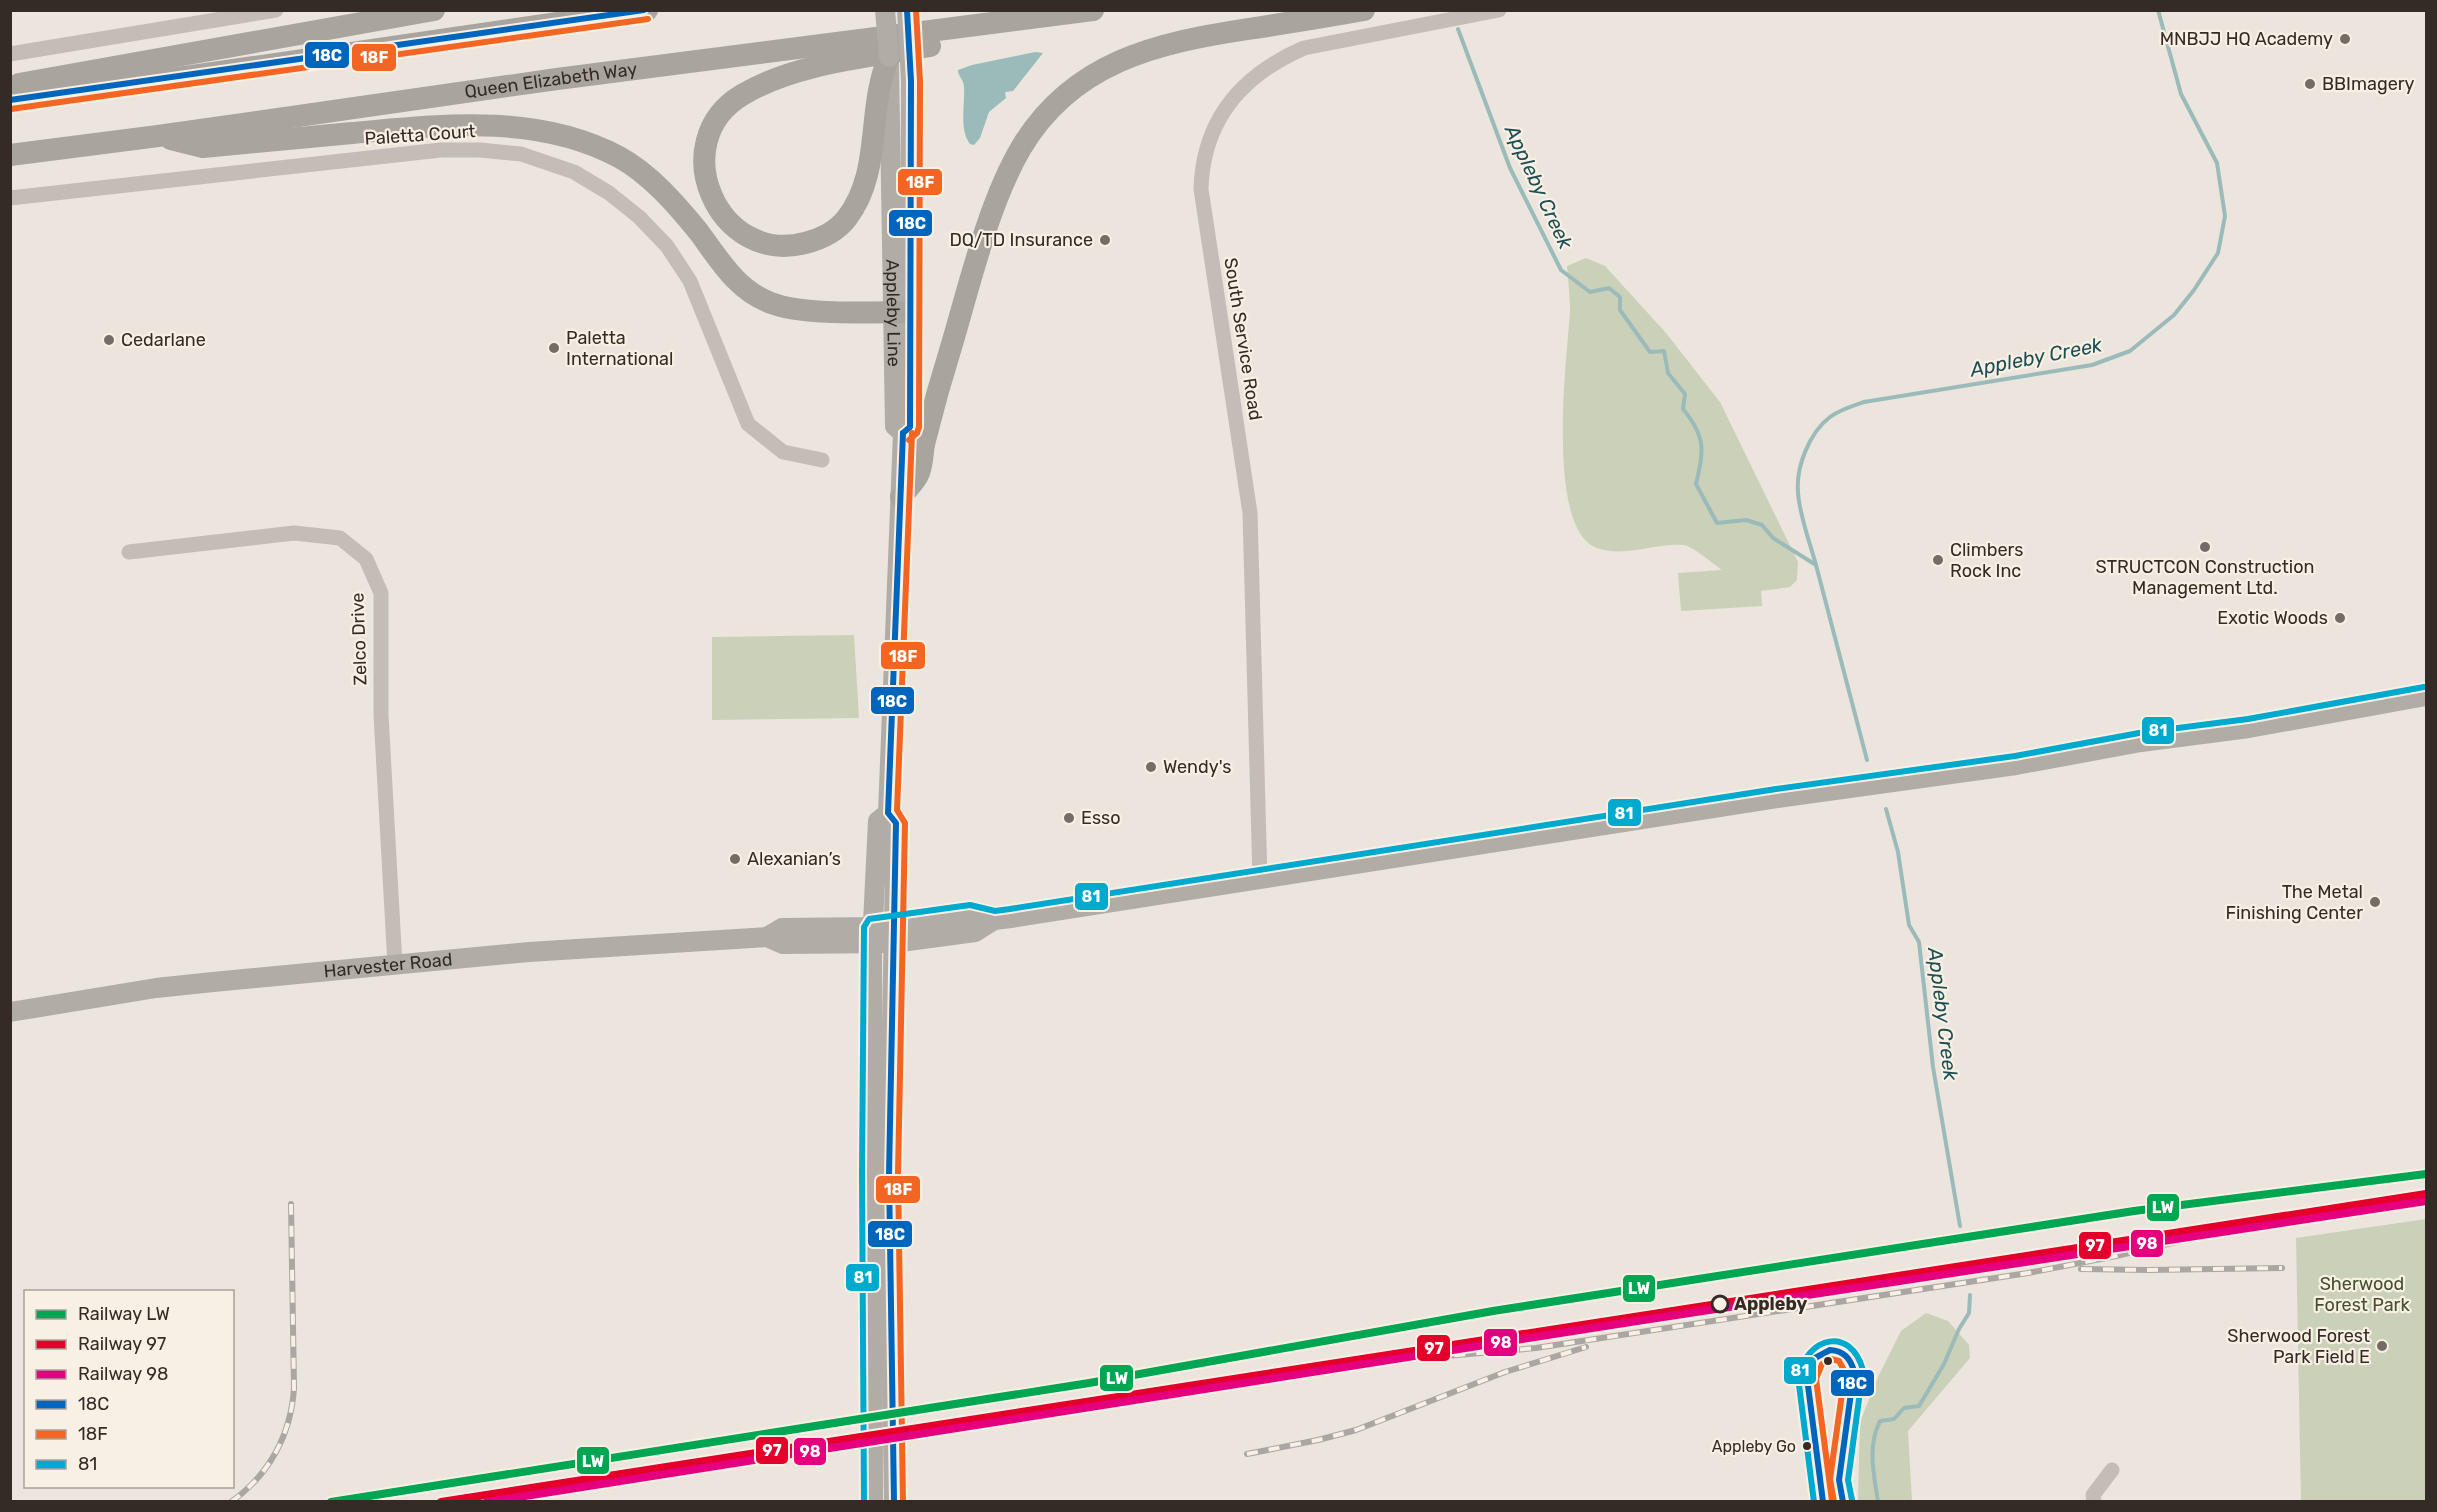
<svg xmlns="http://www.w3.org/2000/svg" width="2437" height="1512" viewBox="0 0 2437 1512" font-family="Rubik,sans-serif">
  <rect width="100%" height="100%" fill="#ebe5de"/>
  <g fill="#cbd0b9">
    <path d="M 1586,258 L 1605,266 L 1666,333 L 1720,402 L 1798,562 L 1797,580 L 1790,587 L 1761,591 L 1762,606 L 1681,611 L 1678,573 L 1722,570 C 1714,564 1692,546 1684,545 C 1655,543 1625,558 1597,548 C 1545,529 1567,357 1570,312 C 1570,296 1568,281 1567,266 Z"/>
    <path d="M 854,635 L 859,718 L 712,720 L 712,637 Z"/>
    <path d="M 2426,1219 L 2426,1501 L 2301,1501 L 2296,1238 Z"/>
    <path d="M 1926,1313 L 1948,1321 L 1969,1345 L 1970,1358 L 1908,1431 L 1912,1501 L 1858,1501 L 1860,1422 L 1879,1375 L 1901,1331 Z"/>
  </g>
  <path fill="#9bbbbb" d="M 1035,52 L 1043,53 L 1013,91 L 1005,92 L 1006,98 L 989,112 L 980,138 L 974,145 L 970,144 C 959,130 965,104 964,87 C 964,80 958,76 958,70 L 972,65 Z"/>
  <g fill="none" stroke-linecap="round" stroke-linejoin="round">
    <g stroke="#9bbbbb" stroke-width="4">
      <path d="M 1458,29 L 1510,168 L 1561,270 L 1590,292 L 1609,288 L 1620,297 L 1620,310 L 1650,352 L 1664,351 L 1668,373 L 1685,394 L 1683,409 C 1706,437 1704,450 1696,484 L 1717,523 L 1746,520 L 1762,525 L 1773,538 L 1816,565 L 1867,760"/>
      <path d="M 1816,565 C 1810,543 1799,514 1798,492 C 1796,467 1809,433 1830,417 C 1839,410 1852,406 1864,402 L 2092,365 L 2130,351 L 2174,315 L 2194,290 L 2218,253 L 2225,216 L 2217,163 L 2181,94 L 2158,10"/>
      <path d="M 1886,809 L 1898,852 L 1909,925 L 1919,942 L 1933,1067 L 1960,1226"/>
      <path d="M 1878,1502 C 1874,1474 1867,1447 1880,1421 L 1894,1419 L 1904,1408 L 1919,1406 L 1944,1364 L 1959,1329 L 1969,1313 L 1970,1295"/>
    </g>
    <g stroke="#c4bdb7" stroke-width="15">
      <path d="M 10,54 L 276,10"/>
      <path d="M 10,198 L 441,150 L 480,150 L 521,154 L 574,172 L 609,193 L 639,217 L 667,246 L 690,281 L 748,424 L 783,452 L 822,460"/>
      <path d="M 129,552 L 294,533 L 340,538 L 366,559 L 381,593 L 381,715 L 395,965"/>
      <path d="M 1260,880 L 1250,513 L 1201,189 C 1203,120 1242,75 1304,48 L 1499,10"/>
      <path d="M 2094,1502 L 2093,1495 L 2112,1470"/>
    </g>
    <g stroke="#b2aca7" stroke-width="20">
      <path id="s1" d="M 889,64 L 895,426 L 903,433"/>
      <path d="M 903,433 L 910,427 L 911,81"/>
      <path d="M 767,937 L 782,928 L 873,927 L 970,914 L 994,920 L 1011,918 L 1777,798 L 2016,765 L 2141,742 L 2249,728 L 2426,696"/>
      <path id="s2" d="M 10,1012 L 156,988 L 213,982 L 529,952 L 767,937 L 783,944 L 893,943 L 975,932 L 994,920"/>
      <path d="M 873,1502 L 872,943 L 878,821 L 888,813"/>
      <path d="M 894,1502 L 889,1174 L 896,823 L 888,813 L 903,433"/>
    </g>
    <g stroke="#aaa49e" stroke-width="22">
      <path d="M 889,57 C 866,109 883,171 847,218 C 837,231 821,239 805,243 C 718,266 664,142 742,95 C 795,63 870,57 930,46"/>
      <path d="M 19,84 L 434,10"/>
      <path d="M 10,100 L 192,76 L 647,10"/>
      <path d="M 171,139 L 203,147 C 252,142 302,138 352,133 C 441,125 537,113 619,157 C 650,174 676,204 698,231 C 719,259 736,290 771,303 C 805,316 873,312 911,312"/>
      <path id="s3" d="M 10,155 L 158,136 L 557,79 L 1093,10"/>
      <path d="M 901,497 C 906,490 914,483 918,475 C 923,466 922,451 925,440 C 933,408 942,376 952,344 C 970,283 989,202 1021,148 C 1072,62 1156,43 1248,29 C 1287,23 1326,17 1364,10"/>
    </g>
    <g stroke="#aba6a2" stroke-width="6">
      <g id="rail">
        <path d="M 2081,1269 L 2148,1270 L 2282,1268"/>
        <path d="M 997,1420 L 1379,1362 L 1536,1348 L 2028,1273 L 2116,1256 L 2319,1209"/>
        <path d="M 1247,1454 L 1318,1440 L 1356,1430 L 1505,1372 L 1586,1347"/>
        <path d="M 231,1502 C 269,1475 291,1435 294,1388 L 291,1204"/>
      </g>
    </g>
    <use href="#rail" stroke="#f8f0e5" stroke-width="4" stroke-dasharray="11" stroke-linecap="butt"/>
    <g stroke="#b2aca7" stroke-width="20">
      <path d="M 885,10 L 889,57"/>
      <path d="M 907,10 L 911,81"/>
    </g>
    <g stroke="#f8f0e5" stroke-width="10">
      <g id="bus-1">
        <path d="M 10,100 L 644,10"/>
        <path d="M 903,433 L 910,427 L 911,81 L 907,10"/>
        <path d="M 894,1502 L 889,1174 L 896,823 L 888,813 L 903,433"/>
        <path d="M 1823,1502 L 1807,1378 L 1815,1358 L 1830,1350 C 1844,1351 1850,1358 1854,1371 L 1839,1480 L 1843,1502"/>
      </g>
    </g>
    <g stroke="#f8f0e5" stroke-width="10">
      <g id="bus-2">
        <path d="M 11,109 L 648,19"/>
        <path d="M 909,440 L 917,433 L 919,427 L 920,81 L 916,10"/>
        <path d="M 1832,1501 L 1816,1379 L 1822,1364 L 1831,1359 L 1839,1361 L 1845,1372 L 1830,1479 L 1834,1502"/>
        <path d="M 903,1502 L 898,1174 L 905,823 L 897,810 L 912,433"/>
      </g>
    </g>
    <g stroke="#f8f0e5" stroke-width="10">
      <g id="bus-3">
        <path d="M 864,1502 L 862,1174 L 864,927 L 869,919 L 970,905 L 995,911 L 1010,909 L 1776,789 L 2015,756 L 2139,733 L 2248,719 L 2424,687"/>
        <path d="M 1814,1502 L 1798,1377 C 1807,1337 1850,1325 1863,1370 L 1848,1480 L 1852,1500"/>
      </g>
    </g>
    <use href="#bus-1" stroke="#0065bd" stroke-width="6"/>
    <use href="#bus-2" stroke="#f26522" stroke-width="6"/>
    <use href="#bus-3" stroke="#00a9ce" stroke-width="6"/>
    <g stroke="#f8f0e5" stroke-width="12">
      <path id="rail-1" d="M 331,1502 L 1089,1383 L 1493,1311 L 2134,1211 L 2426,1174"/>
    </g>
    <g stroke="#f8f0e5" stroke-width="12">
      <path id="rail-2" d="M 441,1502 L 2426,1194"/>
    </g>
    <g stroke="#f8f0e5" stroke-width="12">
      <path id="rail-3" d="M 487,1502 L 1637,1321 L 2426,1201"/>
    </g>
    <use href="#rail-1" stroke="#00a651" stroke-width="8"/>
    <use href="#rail-2" stroke="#e4002b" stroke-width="8"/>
    <use href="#rail-3" stroke="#e5007d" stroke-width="8"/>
  </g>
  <g fill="#746c66" stroke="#f8f0e5" stroke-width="2">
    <circle cx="2345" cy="39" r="6"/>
    <circle cx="2310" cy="84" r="6"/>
    <circle cx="1105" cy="240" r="6"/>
    <circle cx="109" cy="340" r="6"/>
    <circle cx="554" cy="348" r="6"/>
    <circle cx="2205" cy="547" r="6"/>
    <circle cx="1938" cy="560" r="6"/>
    <circle cx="2340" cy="618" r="6"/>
    <circle cx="1151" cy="767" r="6"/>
    <circle cx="1069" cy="818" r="6"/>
    <circle cx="735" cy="859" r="6"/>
    <circle cx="2375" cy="902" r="6"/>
    <circle cx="2382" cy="1346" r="6"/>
  </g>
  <circle fill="#f8f0e5" stroke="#342b26" stroke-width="3" cx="1720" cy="1304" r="8"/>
  <g fill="#342b26" stroke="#f8f0e5" stroke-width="2">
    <circle cx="1828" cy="1361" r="5"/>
    <circle cx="1807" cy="1446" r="5"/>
  </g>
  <g text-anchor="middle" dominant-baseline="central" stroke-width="4.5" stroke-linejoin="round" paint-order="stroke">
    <g font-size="16" fill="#342b26" stroke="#f8f0e5" text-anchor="end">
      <text x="1796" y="1446">Appleby Go</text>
    </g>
    <g font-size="18" fill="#342b26" stroke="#f8f0e5" text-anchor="start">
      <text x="2333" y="39" text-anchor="end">MNBJJ HQ Academy</text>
      <text x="2322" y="84">BBImagery</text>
      <text x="1093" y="240" text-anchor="end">DQ/TD Insurance</text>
      <text x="566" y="338">Paletta<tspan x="566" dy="21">International</tspan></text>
      <text x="121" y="340">Cedarlane</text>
      <text x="1950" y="550">Climbers<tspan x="1950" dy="21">Rock Inc</tspan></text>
      <text x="2205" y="567" text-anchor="middle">STRUCTCON Construction<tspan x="2205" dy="21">Management Ltd.</tspan></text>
      <text x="2328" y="618" text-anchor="end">Exotic Woods</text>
      <text x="1163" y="767">Wendy's</text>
      <text x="1081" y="818">Esso</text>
      <text x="747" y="859">Alexanian’s</text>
      <text x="2363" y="892" text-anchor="end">The Metal<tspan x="2363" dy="21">Finishing Center</tspan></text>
      <text x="2370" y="1336" text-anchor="end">Sherwood Forest<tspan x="2370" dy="21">Park Field E</tspan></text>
    </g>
    <g font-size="18" fill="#342b26" stroke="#f8f0e5">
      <text stroke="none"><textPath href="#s3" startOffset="546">Queen Elizabeth Way</textPath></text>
      <text transform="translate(420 135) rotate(-4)">Paletta Court</text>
      <text stroke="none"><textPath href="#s1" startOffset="249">Appleby Line</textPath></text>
      <text transform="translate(1243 339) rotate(81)">South Service Road</text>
      <text transform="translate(359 639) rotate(-92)">Zelco Drive</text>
      <text stroke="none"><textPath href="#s2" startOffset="381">Harvester Road</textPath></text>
    </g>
    <g font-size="18" fill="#42512b" stroke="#f8f0e5">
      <text x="2362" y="1284">Sherwood<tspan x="2362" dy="21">Forest Park</tspan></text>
    </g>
    <g font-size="18" font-weight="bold" fill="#342b26" stroke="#f8f0e5" text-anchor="start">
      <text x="1734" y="1304">Appleby</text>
    </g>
    <g font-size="20" font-style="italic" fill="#1d4f54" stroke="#f8f0e5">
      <text transform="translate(1539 187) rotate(65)">Appleby Creek</text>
      <text transform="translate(2036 357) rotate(-11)">Appleby Creek</text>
      <text transform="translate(1943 1014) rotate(83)">Appleby Creek</text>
    </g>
  </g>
  <g stroke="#f8f0e5" stroke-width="2">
    <rect x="304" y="41" width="46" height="28" rx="6" fill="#0065bd"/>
    <rect x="351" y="43" width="46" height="29" rx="6" fill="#f26522"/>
    <rect x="897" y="168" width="46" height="28" rx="6" fill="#f26522"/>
    <rect x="888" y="209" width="45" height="28" rx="6" fill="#0065bd"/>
    <rect x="880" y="641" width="46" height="29" rx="6" fill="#f26522"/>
    <rect x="870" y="686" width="45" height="29" rx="6" fill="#0065bd"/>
    <rect x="2141" y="716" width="34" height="29" rx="6" fill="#00a9ce"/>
    <rect x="1607" y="798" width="35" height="29" rx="6" fill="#00a9ce"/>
    <rect x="1074" y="882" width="35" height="29" rx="6" fill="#00a9ce"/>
    <rect x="875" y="1175" width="46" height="29" rx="6" fill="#f26522"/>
    <rect x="2146" y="1193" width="34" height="29" rx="6" fill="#00a651"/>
    <rect x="867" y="1220" width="46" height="28" rx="6" fill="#0065bd"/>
    <rect x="2130" y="1229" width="34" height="29" rx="6" fill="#e5007d"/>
    <rect x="2078" y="1231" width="34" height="29" rx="6" fill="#e4002b"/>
    <rect x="845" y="1263" width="35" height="29" rx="6" fill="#00a9ce"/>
    <rect x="1622" y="1274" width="34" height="29" rx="6" fill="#00a651"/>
    <rect x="1483" y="1328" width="35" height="29" rx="6" fill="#e5007d"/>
    <rect x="1416" y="1334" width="35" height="28" rx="6" fill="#e4002b"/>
    <rect x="1783" y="1356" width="34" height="29" rx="6" fill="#00a9ce"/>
    <rect x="1099" y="1364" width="35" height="28" rx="6" fill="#00a651"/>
    <rect x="1830" y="1369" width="45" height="28" rx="6" fill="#0065bd"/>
    <rect x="755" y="1436" width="34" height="29" rx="6" fill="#e4002b"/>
    <rect x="793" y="1437" width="34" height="29" rx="6" fill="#e5007d"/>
    <rect x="576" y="1446" width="34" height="29" rx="6" fill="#00a651"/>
  </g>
  <g font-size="16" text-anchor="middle" font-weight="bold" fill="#fff">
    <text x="327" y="61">18C</text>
    <text x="374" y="63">18F</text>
    <text x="920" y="188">18F</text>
    <text x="911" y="229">18C</text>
    <text x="903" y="662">18F</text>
    <text x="892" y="707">18C</text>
    <text x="2158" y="736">81</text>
    <text x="1624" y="819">81</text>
    <text x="1091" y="902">81</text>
    <text x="898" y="1195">18F</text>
    <text x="2163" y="1213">LW</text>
    <text x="890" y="1240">18C</text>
    <text x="2147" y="1249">98</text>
    <text x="2095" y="1251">97</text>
    <text x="863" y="1283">81</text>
    <text x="1639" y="1294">LW</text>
    <text x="1501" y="1348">98</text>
    <text x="1434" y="1354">97</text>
    <text x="1800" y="1376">81</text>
    <text x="1117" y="1384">LW</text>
    <text x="1852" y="1389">18C</text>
    <text x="772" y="1456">97</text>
    <text x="810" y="1457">98</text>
    <text x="593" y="1467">LW</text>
  </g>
  <rect width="2437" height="1512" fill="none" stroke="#342b26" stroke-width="24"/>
  <rect x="24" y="1290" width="210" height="198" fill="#f8f0e5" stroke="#aaa199" stroke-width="1.5"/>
  <rect x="36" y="1310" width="30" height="9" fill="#00a651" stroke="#aaa199" stroke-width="1.5"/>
  <text x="78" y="1320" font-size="18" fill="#342b26">Railway LW</text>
  <rect x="36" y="1340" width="30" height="9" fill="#e4002b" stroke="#aaa199" stroke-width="1.5"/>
  <text x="78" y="1350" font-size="18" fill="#342b26">Railway 97</text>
  <rect x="36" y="1370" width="30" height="9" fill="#e5007d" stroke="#aaa199" stroke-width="1.5"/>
  <text x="78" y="1380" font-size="18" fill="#342b26">Railway 98</text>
  <rect x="36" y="1400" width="30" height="9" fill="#0065bd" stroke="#aaa199" stroke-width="1.5"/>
  <text x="78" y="1410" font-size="18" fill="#342b26">18C</text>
  <rect x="36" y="1430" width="30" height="9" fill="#f26522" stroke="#aaa199" stroke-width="1.5"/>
  <text x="78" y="1440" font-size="18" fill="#342b26">18F</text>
  <rect x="36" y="1460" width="30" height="9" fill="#00a9ce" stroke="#aaa199" stroke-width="1.5"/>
  <text x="78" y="1470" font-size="18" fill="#342b26">81</text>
</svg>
